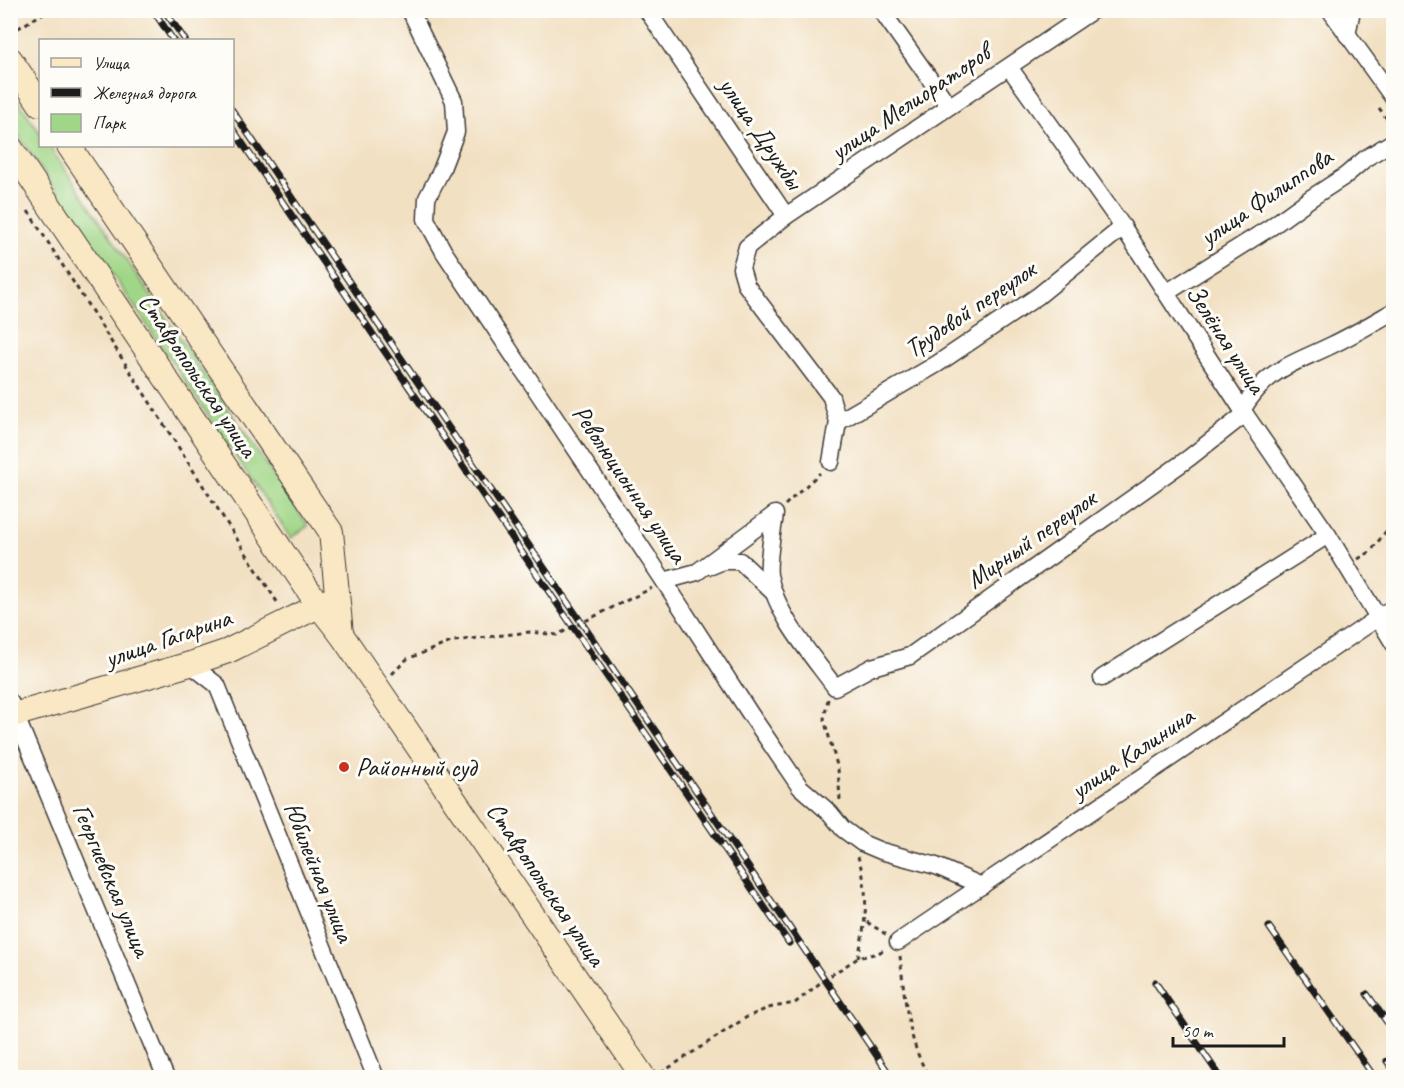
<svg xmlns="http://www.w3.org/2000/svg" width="1404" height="1088" viewBox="0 0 1404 1088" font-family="Caveat,sans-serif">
  <rect width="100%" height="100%" fill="#fdfcf7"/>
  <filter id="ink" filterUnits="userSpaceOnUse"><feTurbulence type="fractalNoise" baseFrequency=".0167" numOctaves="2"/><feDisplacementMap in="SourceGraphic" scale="12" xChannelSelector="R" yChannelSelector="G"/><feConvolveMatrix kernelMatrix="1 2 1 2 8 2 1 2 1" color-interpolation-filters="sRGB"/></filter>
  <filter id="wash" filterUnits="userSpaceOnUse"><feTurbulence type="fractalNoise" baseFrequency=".008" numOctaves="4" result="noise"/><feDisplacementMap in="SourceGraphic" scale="24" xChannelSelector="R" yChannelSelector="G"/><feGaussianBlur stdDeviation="1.35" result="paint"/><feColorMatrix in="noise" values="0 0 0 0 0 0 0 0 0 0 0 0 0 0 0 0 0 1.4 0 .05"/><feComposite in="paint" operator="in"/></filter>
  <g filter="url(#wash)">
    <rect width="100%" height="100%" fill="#f2e0c2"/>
    <path fill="#a0d687" stroke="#5e7952" stroke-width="1.5" d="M 10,89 L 40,133 L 40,146 L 49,146 L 308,526 L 291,538 L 11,124 Z"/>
  </g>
  <g filter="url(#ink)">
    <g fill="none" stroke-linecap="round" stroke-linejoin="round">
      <g stroke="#3c3935" stroke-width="19">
        <g id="street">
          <path d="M 410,10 L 454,101 L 456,132 L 441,171 L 427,198 L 426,219 L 444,252 L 664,581 L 749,712 L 800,787 L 830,813 L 843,829 L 862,843 L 881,851 L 936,866 L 982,886"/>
          <path d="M 647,10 L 786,216 L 747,247 L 741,268 L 746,285 L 831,397 L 838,422 L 831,462"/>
          <path d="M 881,10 L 949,106"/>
          <path d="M 1330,10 L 1394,99"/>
          <path d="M 1347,35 L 1352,10"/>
          <path d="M 1009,67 L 1123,227 L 1245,414 L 1328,535 L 1394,644"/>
          <path d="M 786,216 L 1093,10"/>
          <path d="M 1166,293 L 1271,227 L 1311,198 L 1345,176 L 1366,158 L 1394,141"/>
          <path d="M 1242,410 C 1268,368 1291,365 1332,345 C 1353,335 1373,323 1394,311"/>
          <path d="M 838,422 L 937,364 L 1038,296 L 1123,227"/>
          <path d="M 711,566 L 723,561 L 740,561 L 774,593"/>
          <path d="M 664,581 L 697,572 L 775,514 C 773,530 767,560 769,575 C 777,617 810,653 835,687 L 872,667 L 910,656 L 1189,458 L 1245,414"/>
          <path d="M 190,664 L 217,685 L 376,1078"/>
          <path d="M 1102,678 L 1328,535"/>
          <path d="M 10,702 L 166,1078"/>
          <path d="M 898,942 L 1394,607"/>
        </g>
      </g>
      <g stroke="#3c3935" stroke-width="26">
        <g id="secondary">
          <path d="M 10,59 L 40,104"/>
          <path d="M 69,146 L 331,532 L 341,634"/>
          <path d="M 10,147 L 319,606 L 341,634 L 644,1078"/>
          <path d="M 10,716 L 190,664 L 228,651 L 332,599"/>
        </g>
      </g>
      <g stroke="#3c3935" stroke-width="3" stroke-dasharray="4.5 4.5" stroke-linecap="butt">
        <path d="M 10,33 L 49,10"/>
        <path d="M 1379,108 L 1393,127"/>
        <path d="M 28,211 L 279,605"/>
        <path d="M 785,505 L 820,473"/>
        <path d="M 1358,559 L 1370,552 L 1394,521"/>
        <path d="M 392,674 L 407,659 L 454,641 L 529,632 L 557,635 L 652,588"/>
        <path d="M 828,699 L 824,719 L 838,769 L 840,800"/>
        <path d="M 867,922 L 887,935"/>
        <path d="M 900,956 C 904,991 908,1049 931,1078"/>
        <path d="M 858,958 C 866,921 870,894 858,857"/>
        <path d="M 661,1073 L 747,1017 L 768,1008 L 795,1003 L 825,979 L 858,958 L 878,953 L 886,949"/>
      </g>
      <use href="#street" stroke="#fff" stroke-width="16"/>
      <use href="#secondary" stroke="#fae7c3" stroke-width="24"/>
      <g stroke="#1c1c1c" stroke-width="7">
        <g id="rail">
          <path d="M 153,10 L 173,40"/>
          <path d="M 164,10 L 185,40"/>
          <path d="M 232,110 L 892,1078"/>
          <path d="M 232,128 L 789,943"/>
          <path d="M 1269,927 L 1375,1078"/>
          <path d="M 1155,982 L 1221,1078"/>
          <path d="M 1367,994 L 1394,1032"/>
          <path d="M 1387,1061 L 1394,1070"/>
        </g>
      </g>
      <use href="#rail" stroke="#fdfcf7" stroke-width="4.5" stroke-dasharray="14" stroke-linecap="butt"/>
    </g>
  </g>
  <circle fill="#c8321e" stroke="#fdfcf7" stroke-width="2" cx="344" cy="767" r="6"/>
  <g text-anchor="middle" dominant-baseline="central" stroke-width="6" stroke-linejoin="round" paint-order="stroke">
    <g font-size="26" fill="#1c1c1c" stroke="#fdfcf7">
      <text transform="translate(910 102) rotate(-34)">улица Мелиораторов</text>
      <text transform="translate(761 133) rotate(56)">улица Дружбы</text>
      <text transform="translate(1266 197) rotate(-34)">улица Филиппова</text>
      <text transform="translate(970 309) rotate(-34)">Трудовой переулок</text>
      <text transform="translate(1226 339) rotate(57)">Зелёная улица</text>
      <text transform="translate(198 375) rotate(56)">Ставропольская улица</text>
      <text transform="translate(630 484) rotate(56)">Революционная улица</text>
      <text transform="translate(1031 539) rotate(-35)">Мирный переулок</text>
      <text transform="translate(168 638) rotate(-19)">улица Гагарина</text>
      <text transform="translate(1132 753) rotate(-34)">улица Калинина</text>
      <text transform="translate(319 872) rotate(68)">Юбилейная улица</text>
      <text transform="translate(112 880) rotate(67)">Георгиевская улица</text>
      <text transform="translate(546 884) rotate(56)">Ставропольская улица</text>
    </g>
    <g font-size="26" fill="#1c1c1c" stroke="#fdfcf7" text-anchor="start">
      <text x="356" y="767">Районный суд</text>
    </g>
  </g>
  <rect width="1404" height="1088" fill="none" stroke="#fdfcf7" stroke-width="36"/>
  <rect x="39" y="39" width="195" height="108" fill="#fdfcf7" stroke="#a3a29f" stroke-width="1.5"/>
  <rect x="51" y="58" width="30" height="9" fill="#fae7c3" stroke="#a3a29f" stroke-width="1.5"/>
  <text x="93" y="69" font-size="18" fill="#1c1c1c">Улица</text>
  <rect x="51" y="88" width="30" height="9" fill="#1c1c1c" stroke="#a3a29f" stroke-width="1.5"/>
  <text x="93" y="99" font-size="18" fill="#1c1c1c">Железная дорога</text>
  <rect x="51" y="114" width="30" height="18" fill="#a0d687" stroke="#a3a29f" stroke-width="1.5"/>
  <text x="93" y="129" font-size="18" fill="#1c1c1c">Парк</text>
  <path d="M1173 1037v9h111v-9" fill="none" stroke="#1c1c1c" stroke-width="3"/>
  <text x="1182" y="1037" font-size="18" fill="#1c1c1c" stroke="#fdfcf7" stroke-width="4.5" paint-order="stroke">50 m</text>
</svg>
